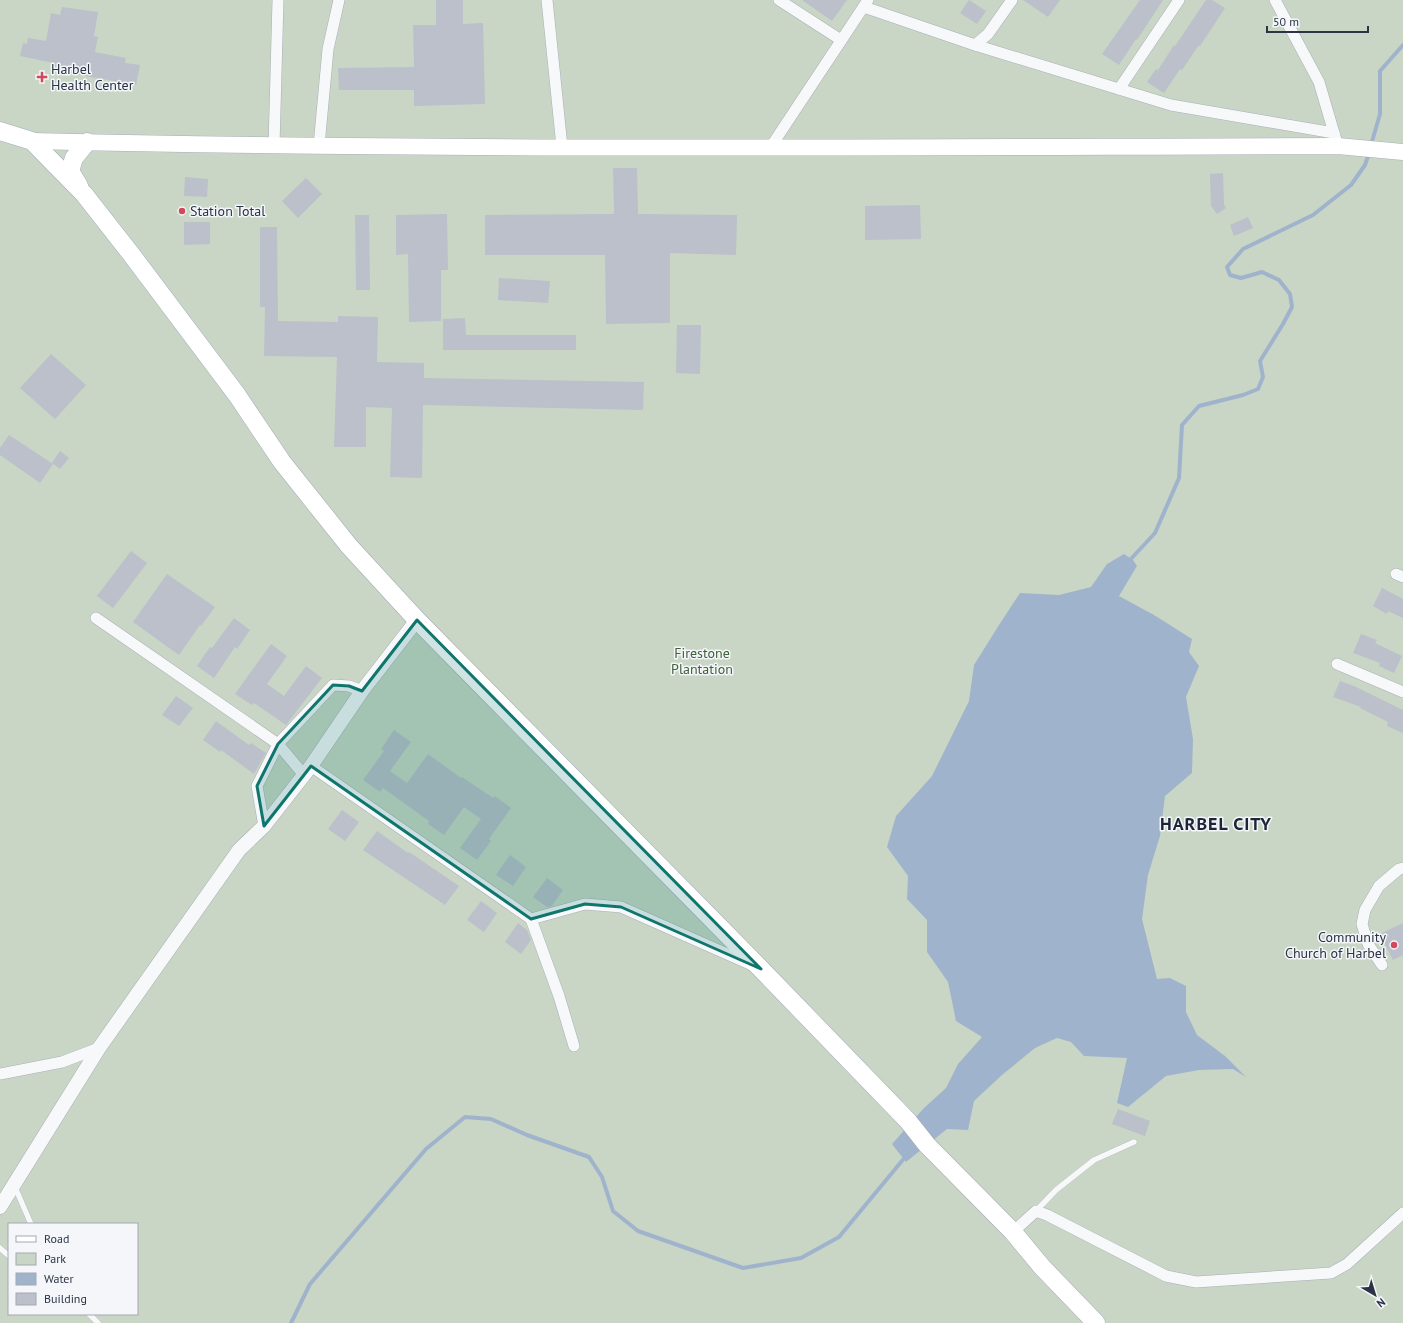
<svg xmlns="http://www.w3.org/2000/svg" width="1403" height="1323" viewBox="0 0 1403 1323" font-family="'PT Sans',sans-serif">
  <rect width="100%" height="100%" fill="#e4e7ec"/>
  <path fill="#c9d6c5" fill-rule="evenodd" d="M 0,0 L 1403,0 L 1403,1323 L 0,1323 ZM 9,1224 L 137,1224 L 137,1314 L 9,1314 Z"/>
  <path fill="#9fb4cc" d="M 1124,554 L 1133,560 L 1137,566 L 1119,596 L 1154,615 L 1192,639 L 1189,652 L 1199,666 L 1186,697 L 1193,739 L 1192,773 L 1165,796 L 1160,836 L 1148,875 L 1142,919 L 1157,979 L 1170,978 L 1186,986 L 1186,1012 L 1197,1035 L 1225,1056 L 1246,1077 L 1233,1069 L 1199,1070 L 1166,1076 L 1128,1107 L 1117,1103 L 1127,1058 L 1084,1056 L 1071,1042 L 1057,1038 L 1035,1048 L 1002,1075 L 974,1101 L 968,1130 L 947,1129 L 906,1162 L 892,1144 L 924,1108 L 946,1088 L 958,1064 L 982,1037 L 956,1021 L 948,982 L 927,952 L 927,920 L 907,899 L 908,876 L 887,847 L 896,816 L 932,776 L 969,701 L 974,665 L 999,625 L 1020,593 L 1059,595 L 1091,587 L 1107,564 Z"/>
  <g fill="none" stroke-linecap="round" stroke-linejoin="round">
    <g stroke="#9fb4cc" stroke-width="4">
      <path d="M 1371,145 L 1380,114 L 1380,71 L 1403,45"/>
      <path d="M 1129,561 L 1155,533 L 1179,478 L 1182,425 L 1199,406 L 1243,395 L 1258,389 L 1263,377 L 1260,361 L 1283,324 L 1292,307 L 1290,294 L 1279,280 L 1262,272 L 1241,278 L 1230,275 L 1227,267 L 1243,249 L 1313,215 L 1351,185 L 1365,165 L 1369,153"/>
      <path d="M 291,1323 L 310,1284 L 426,1149 L 465,1117 L 491,1119 L 527,1135 L 589,1157 L 602,1177 L 613,1211 L 638,1231 L 743,1268 L 801,1258 L 839,1237 L 906,1156"/>
    </g>
  </g>
  <g fill="#bbc0ca">
    <path d="M 436,0 L 463,0 L 463,24 L 483,23 L 485,104 L 414,106 L 414,90 L 339,90 L 338,68 L 414,67 L 413,25 L 436,25 Z"/>
    <path d="M 802,0 L 847,0 L 832,21 Z"/>
    <path d="M 969,0 L 986,11 L 977,24 L 960,13 Z"/>
    <path d="M 1023,0 L 1060,0 L 1048,17 Z"/>
    <path d="M 1140,0 L 1163,0 L 1137,40 L 1136,39 L 1119,65 L 1102,54 Z"/>
    <path d="M 1206,0 L 1212,0 L 1225,8 L 1200,46 L 1199,45 L 1182,70 L 1180,69 L 1164,93 L 1147,82 L 1156,69 L 1158,70 L 1174,45 L 1175,46 Z"/>
    <path d="M 62,7 L 98,12 L 94,36 L 98,37 L 95,52 L 126,58 L 125,63 L 140,65 L 136,85 L 52,70 L 54,63 L 20,56 L 23,43 L 27,44 L 28,38 L 46,41 L 51,13 L 60,15 Z"/>
    <path d="M 613,168 L 637,168 L 638,214 L 737,215 L 736,255 L 670,253 L 670,323 L 606,324 L 605,255 L 485,255 L 485,215 L 614,214 Z"/>
    <path d="M 1223,173 L 1224,205 L 1226,208 L 1217,214 L 1211,206 L 1210,174 Z"/>
    <path d="M 185,177 L 208,179 L 207,197 L 184,196 Z"/>
    <path d="M 306,178 L 322,194 L 298,218 L 282,201 Z"/>
    <path d="M 920,205 L 921,239 L 865,240 L 865,206 Z"/>
    <path d="M 447,214 L 448,270 L 441,270 L 441,321 L 409,322 L 408,254 L 396,255 L 396,215 Z"/>
    <path d="M 355,215 L 369,215 L 370,290 L 356,290 Z"/>
    <path d="M 1248,217 L 1253,228 L 1234,236 L 1230,225 Z"/>
    <path d="M 184,222 L 210,222 L 210,244 L 184,245 Z"/>
    <path d="M 260,227 L 277,227 L 278,321 L 338,322 L 338,316 L 378,317 L 377,362 L 424,363 L 424,378 L 644,382 L 643,410 L 423,405 L 422,478 L 390,477 L 392,408 L 366,407 L 366,447 L 334,447 L 337,357 L 264,356 L 265,307 L 260,307 Z"/>
    <path d="M 499,278 L 550,281 L 548,303 L 498,300 Z"/>
    <path d="M 465,318 L 466,335 L 576,335 L 576,350 L 443,350 L 443,319 Z"/>
    <path d="M 677,325 L 701,325 L 700,374 L 676,373 Z"/>
    <path d="M 51,354 L 86,385 L 55,419 L 20,388 Z"/>
    <path d="M 9,435 L 53,464 L 40,483 L 0,455 L 0,448 Z"/>
    <path d="M 60,451 L 69,458 L 60,469 L 52,463 Z"/>
    <path d="M 131,551 L 147,563 L 113,608 L 97,596 Z"/>
    <path d="M 167,574 L 215,607 L 201,626 L 200,625 L 179,655 L 133,622 Z"/>
    <path d="M 1382,588 L 1403,599 L 1403,618 L 1388,611 L 1387,614 L 1373,606 Z"/>
    <path d="M 234,618 L 250,630 L 237,649 L 235,647 L 214,678 L 197,666 L 210,647 L 212,648 Z"/>
    <path d="M 1361,634 L 1377,640 L 1375,643 L 1402,656 L 1394,673 L 1379,666 L 1380,663 L 1353,653 Z"/>
    <path d="M 271,644 L 287,656 L 267,684 L 284,696 L 306,666 L 322,678 L 286,725 L 254,703 L 252,705 L 235,694 Z"/>
    <path d="M 1340,681 L 1354,686 L 1403,710 L 1403,733 L 1387,726 L 1388,722 L 1360,708 L 1361,707 L 1333,697 Z"/>
    <path d="M 176,696 L 193,708 L 179,726 L 162,715 Z"/>
    <path d="M 216,721 L 249,745 L 251,743 L 266,753 L 254,774 L 221,750 L 220,752 L 203,740 Z"/>
    <path d="M 394,730 L 411,742 L 390,771 L 407,783 L 428,754 L 461,778 L 462,777 L 493,798 L 495,796 L 511,808 L 489,839 L 491,841 L 477,860 L 460,848 L 481,819 L 464,807 L 444,835 L 428,824 L 429,821 L 383,788 L 380,792 L 363,780 L 384,751 L 381,749 Z"/>
    <path d="M 342,810 L 359,822 L 345,841 L 328,829 Z"/>
    <path d="M 377,831 L 408,853 L 409,852 L 459,886 L 445,905 L 363,850 Z"/>
    <path d="M 510,855 L 526,867 L 513,886 L 496,875 Z"/>
    <path d="M 547,878 L 563,890 L 552,906 L 547,907 L 533,897 Z"/>
    <path d="M 481,901 L 497,913 L 484,932 L 467,920 Z"/>
    <path d="M 518,923 L 527,930 L 531,940 L 521,954 L 505,942 Z"/>
    <path d="M 1403,923 L 1403,955 L 1393,960 L 1380,934 Z"/>
    <path d="M 1118,1109 L 1150,1121 L 1145,1136 L 1112,1124 Z"/>
  </g>
  <g fill="none" stroke-linecap="round" stroke-linejoin="round">
    <g stroke="#a9aeb7" stroke-width="6">
      <g id="service">
        <path d="M 15,1187 L 31,1224"/>
        <path d="M 1036,1211 L 1056,1190 L 1094,1160 L 1134,1142"/>
        <path d="M 0,1248 L 9,1256"/>
        <path d="M 89,1314 L 98,1323"/>
      </g>
    </g>
    <g stroke="#a9aeb7" stroke-width="12">
      <g id="minor">
        <path d="M 547,0 L 562,147"/>
        <path d="M 779,0 L 841,40"/>
        <path d="M 1275,0 L 1319,82 L 1334,133"/>
        <path d="M 864,7 L 975,45 L 1171,105 L 1334,133 L 1338,146"/>
        <path d="M 975,45 L 988,34 L 1012,0"/>
        <path d="M 1119,89 L 1179,0"/>
        <path d="M 274,146 L 278,0"/>
        <path d="M 319,146 L 328,49 L 339,0"/>
        <path d="M 770,148 L 868,0"/>
        <path d="M 1396,574 L 1403,577"/>
        <path d="M 96,618 L 278,744 L 304,775"/>
        <path d="M 1337,664 L 1403,692"/>
        <path d="M 311,766 L 531,919 L 585,904 L 621,907 L 752,965"/>
        <path d="M 264,826 L 257,786 L 278,744 L 333,685 L 349,686 L 362,691"/>
        <path d="M 531,919 L 559,996 L 574,1046"/>
        <path d="M 1382,965 L 1368,944 L 1362,924 L 1365,910 L 1379,886 L 1399,869 L 1403,868"/>
        <path d="M 0,1074 L 62,1062 L 99,1048"/>
        <path d="M 1013,1232 L 1036,1211 L 1047,1215 L 1166,1276 L 1196,1282 L 1331,1273 L 1347,1264 L 1403,1213"/>
      </g>
    </g>
    <g stroke="#a9aeb7" stroke-width="15">
      <path id="tertiary" d="M 0,1207 L 99,1048 L 239,850 L 264,826 L 311,766 L 362,691 L 417,620"/>
    </g>
    <g stroke="#a9aeb7" stroke-width="17">
      <path id="secondary" d="M 32,141 C 467,151 903,147 1338,146 L 1403,152"/>
    </g>
    <g stroke="#a3abb8" stroke-width="19">
      <g id="primary">
        <path d="M 0,131 L 32,141 L 84,194 L 131,254 L 237,395 L 282,462 L 349,546 L 417,620 L 761,969 L 908,1121 L 927,1145 L 1013,1232 L 1042,1267 L 1096,1323"/>
        <path d="M 79,186 L 70,171 L 74,158 L 87,142"/>
      </g>
    </g>
    <use href="#service" stroke="#f7f8fa" stroke-width="5.5"/>
    <use href="#minor" stroke="#f7f8fa" stroke-width="11"/>
    <use href="#tertiary" stroke="#f7f8fa" stroke-width="14"/>
    <use href="#secondary" stroke="#fff" stroke-width="16"/>
    <use href="#primary" stroke="#fff" stroke-width="18"/>
  </g>
  <path fill="#0f766e" fill-opacity="0.2" stroke="#0f766e" stroke-width="3" stroke-linejoin="round" d="M 417,620 L 761,969 L 621,907 L 585,904 L 531,919 L 311,766 L 264,826 L 257,786 L 278,744 L 333,685 L 349,686 L 362,691 Z"/>
  <g fill="#d1495b" stroke="#f4f6f9" stroke-width="1.5">
    <path d="M40 71h4v4h4v4h-4v4h-4v-4h-4v-4h4z"/>
    <circle cx="182" cy="211" r="4"/>
    <circle cx="1394" cy="945" r="4"/>
  </g>
  <g text-anchor="middle" dominant-baseline="central" stroke-width="3" stroke-linejoin="round" paint-order="stroke">
    <g font-size="14" fill="#2b3445" stroke="#f4f6f9" text-anchor="start">
      <text x="51" y="69">Harbel<tspan x="51" dy="16">Health Center</tspan></text>
      <text x="190" y="211">Station Total</text>
      <text x="1386" y="937" text-anchor="end">Community<tspan x="1386" dy="16">Church of Harbel</tspan></text>
    </g>
    <g font-size="14" fill="#3f6138" stroke="#f4f6f9">
      <text x="702" y="653">Firestone<tspan x="702" dy="16">Plantation</tspan></text>
    </g>
    <g font-size="18" font-weight="bold" letter-spacing="1" fill="#1d2536" stroke="#f4f6f9">
      <text x="1216" y="823">HARBEL CITY</text>
    </g>
  </g>
  <rect x="8" y="1223" width="130" height="92" fill="#f4f6f9" stroke="#a4a8b1"/>
  <rect x="16" y="1236" width="20" height="6" fill="#ffffff" stroke="#a4a8b1"/>
  <text x="44" y="1243" font-size="12" fill="#2b3445">Road</text>
  <rect x="16" y="1253" width="20" height="12" fill="#c9d6c5" stroke="#a4a8b1"/>
  <text x="44" y="1263" font-size="12" fill="#2b3445">Park</text>
  <rect x="16" y="1273" width="20" height="12" fill="#9fb4cc" stroke="#a4a8b1"/>
  <text x="44" y="1283" font-size="12" fill="#2b3445">Water</text>
  <rect x="16" y="1293" width="20" height="12" fill="#bbc0ca" stroke="#a4a8b1"/>
  <text x="44" y="1303" font-size="12" fill="#2b3445">Building</text>
  <g transform="translate(1375 1295) rotate(142)" stroke="#f4f6f9" stroke-width="3" paint-order="stroke">
  <path d="M0-3L7 15L0 10L-7 15Z" fill="#2b3445"/>
  <text y="-6" font-size="11" font-weight="bold" text-anchor="middle" fill="#2b3445">N</text>
  </g>
  <path d="M1267 26v6h101v-6" fill="none" stroke="#2b3445" stroke-width="2"/>
  <text x="1273" y="26" font-size="12" fill="#2b3445" stroke="#f4f6f9" stroke-width="3" paint-order="stroke">50 m</text>
</svg>
